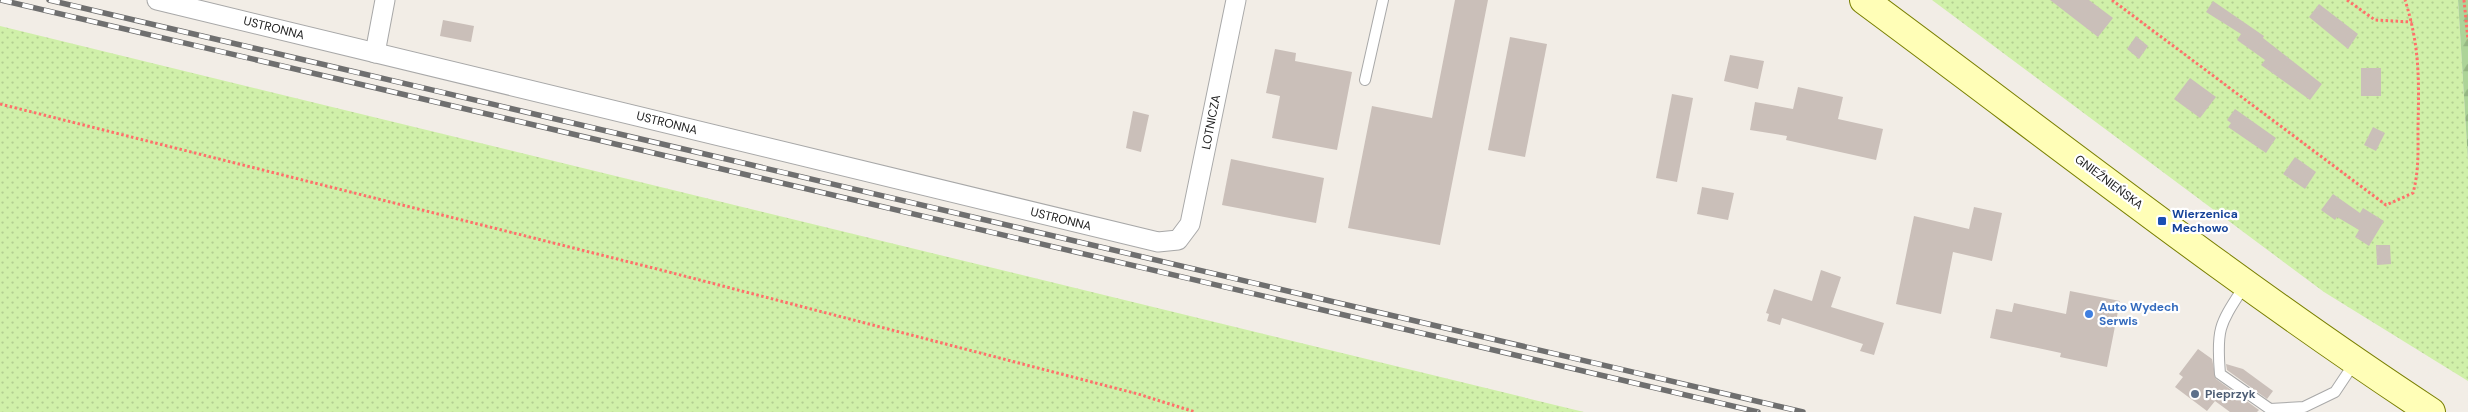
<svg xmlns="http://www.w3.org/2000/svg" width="2468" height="412" viewBox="0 0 2468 412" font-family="'DM Sans',sans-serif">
  <defs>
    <pattern id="grass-dots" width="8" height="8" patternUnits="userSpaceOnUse" patternTransform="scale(1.25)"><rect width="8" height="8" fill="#d0f0a9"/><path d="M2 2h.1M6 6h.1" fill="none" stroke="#b2ce91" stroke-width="1.8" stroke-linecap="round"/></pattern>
    <pattern id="forest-firs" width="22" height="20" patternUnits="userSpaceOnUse" patternTransform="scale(1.25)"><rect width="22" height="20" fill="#add498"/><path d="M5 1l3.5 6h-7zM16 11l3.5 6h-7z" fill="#95b683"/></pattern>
  </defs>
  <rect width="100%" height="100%" fill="#f2ede6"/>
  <g fill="url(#grass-dots)">
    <path d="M 1932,0 L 2458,0 L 2468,161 L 2468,381 L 2324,292 Z"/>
    <path d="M 0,26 L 1584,412 L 0,412 Z"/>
  </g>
  <path fill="url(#forest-firs)" d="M 2458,0 L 2468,0 L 2468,161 Z"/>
  <g fill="#cabfb9">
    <path d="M 1455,0 L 1488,0 L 1440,245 L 1348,228 L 1372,106 L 1432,118 Z"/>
    <path d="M 2050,0 L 2089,0 L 2113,18 L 2098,37 Z"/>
    <path d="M 2213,1 L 2264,36 L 2263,38 L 2322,84 L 2310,100 L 2261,65 L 2265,60 L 2237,40 L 2241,34 L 2206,12 Z"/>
    <path d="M 2319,4 L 2358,34 L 2348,49 L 2309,17 Z"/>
    <path d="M 443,20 L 474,26 L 471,42 L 440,36 Z"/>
    <path d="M 2136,36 L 2148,46 L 2139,59 L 2127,49 Z"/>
    <path d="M 1510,37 L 1547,44 L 1525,157 L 1488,150 Z"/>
    <path d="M 1275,49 L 1296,53 L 1295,61 L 1352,72 L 1337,150 L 1272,138 L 1280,96 L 1266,93 Z"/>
    <path d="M 1730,55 L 1764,61 L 1758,89 L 1724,81 Z"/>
    <rect x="2361" y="68" width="20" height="28"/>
    <path d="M 2190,78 L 2216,97 L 2200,118 L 2174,99 Z"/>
    <path d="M 1798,87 L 1843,97 L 1838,119 L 1883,129 L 1876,160 L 1786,140 L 1787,136 L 1750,130 L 1755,102 L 1793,109 Z"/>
    <path d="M 1672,94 L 1693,98 L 1677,182 L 1656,178 Z"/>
    <path d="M 2235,109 L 2276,138 L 2266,153 L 2228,127 L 2231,123 L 2227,120 Z"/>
    <path d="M 1133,111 L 1149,115 L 1141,152 L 1126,148 Z"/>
    <path d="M 2373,127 L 2385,133 L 2376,151 L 2364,145 Z"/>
    <path d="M 2295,157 L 2316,172 L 2305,189 L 2283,174 Z"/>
    <path d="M 1231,159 L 1324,178 L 1316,223 L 1222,205 Z"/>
    <path d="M 1702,187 L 1734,193 L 1728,220 L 1697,214 Z"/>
    <path d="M 2333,194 L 2360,213 L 2363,208 L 2384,221 L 2369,246 L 2355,237 L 2359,230 L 2337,217 L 2335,220 L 2321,210 Z"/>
    <path d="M 1974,207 L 2002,213 L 1992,261 L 1953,252 L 1941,314 L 1896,304 L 1914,216 L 1969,229 Z"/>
    <path d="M 2376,245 L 2390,245 L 2391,264 L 2377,265 Z"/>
    <path d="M 1821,270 L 1841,277 L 1831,307 L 1884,323 L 1874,355 L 1860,351 L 1863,344 L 1782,318 L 1780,325 L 1767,321 L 1769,314 L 1766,313 L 1774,289 L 1812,301 Z"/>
    <path d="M 2070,291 L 2120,301 L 2107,367 L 2060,357 L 2061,353 L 1990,338 L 1996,309 L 2012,312 L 2014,303 L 2066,314 Z"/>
    <path d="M 2198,349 L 2212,359 L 2216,379 L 2259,410 L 2257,412 L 2230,412 L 2215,401 L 2207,411 L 2175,387 L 2183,377 L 2179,374 Z"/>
    <path d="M 2226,364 L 2243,369 L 2273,391 L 2267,399 L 2227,370 Z"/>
  </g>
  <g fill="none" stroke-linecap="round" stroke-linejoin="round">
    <g stroke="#a8a8a8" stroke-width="12">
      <g id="lane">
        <path d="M 1365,80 L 1383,0"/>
        <path d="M 2245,285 C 2220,324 2216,327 2220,374 L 2270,409 L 2304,407 L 2335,392 L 2355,362"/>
      </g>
    </g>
    <g stroke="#a8a8a8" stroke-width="21">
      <g id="street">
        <path d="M 157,0 L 1158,242 L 1178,240 L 1190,224 L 1236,0"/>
        <path d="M 375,53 L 385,0"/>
      </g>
    </g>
    <g stroke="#797f00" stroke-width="30">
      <path id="secondary" d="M 1864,0 C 2052,139 2236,284 2431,412"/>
    </g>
    <g stroke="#ff706a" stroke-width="3" stroke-dasharray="2.5 2.5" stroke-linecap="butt">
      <path d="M 2112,0 L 2386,205 L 2413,193 C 2419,171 2418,151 2418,129 C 2419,80 2420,47 2405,0"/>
      <path d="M 2347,0 L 2375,20 L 2412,22"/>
      <path d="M 2464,0 L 2468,40"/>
      <path d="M 0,104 L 665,271 L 1138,394 L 1195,412"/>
    </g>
    <use href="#lane" stroke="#fff" stroke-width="10"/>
    <use href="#street" stroke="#fff" stroke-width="19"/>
    <use href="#secondary" stroke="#fffeb7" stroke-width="28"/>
    <g stroke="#6f6f6f" stroke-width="5.5">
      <g id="rail">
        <path d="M 1,0 L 1758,412"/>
        <path d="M 49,0 L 1803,412"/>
      </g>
    </g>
    <use href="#rail" stroke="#fff" stroke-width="4" stroke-dasharray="11" stroke-linecap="butt"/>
  </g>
  <rect fill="#1a4fb4" stroke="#fff" stroke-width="2" x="2157" y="216" width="10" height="10" rx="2.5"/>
  <circle fill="#3f7fe0" stroke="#fff" stroke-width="2" cx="2089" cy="314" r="5"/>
  <circle fill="#5c6f8a" stroke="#fff" stroke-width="2" cx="2195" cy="394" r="5"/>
  <g text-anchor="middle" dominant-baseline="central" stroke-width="4.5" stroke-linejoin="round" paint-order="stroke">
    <g font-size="12" fill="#212121" stroke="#fff">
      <text transform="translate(274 28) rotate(14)">USTRONNA</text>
      <text transform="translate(1211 122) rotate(-79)">LOTNICZA</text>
      <text transform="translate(667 123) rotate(14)">USTRONNA</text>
      <text transform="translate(2109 182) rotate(37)">GNIEŹNIEŃSKA</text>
      <text transform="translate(1061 219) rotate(14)">USTRONNA</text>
    </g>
    <g font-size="12" font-weight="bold" fill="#164399" stroke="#fff" text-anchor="start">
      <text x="2172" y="214">Wierzenica<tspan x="2172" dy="14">Mechowo</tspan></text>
    </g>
    <g font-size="12" font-weight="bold" fill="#366cbe" stroke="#fff" text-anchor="start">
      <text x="2099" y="307">Auto Wydech<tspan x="2099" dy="14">Serwis</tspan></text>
    </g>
    <g font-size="12" font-weight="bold" fill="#4e5e75" stroke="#fff" text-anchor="start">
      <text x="2205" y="394">Pieprzyk</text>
    </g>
  </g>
</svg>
